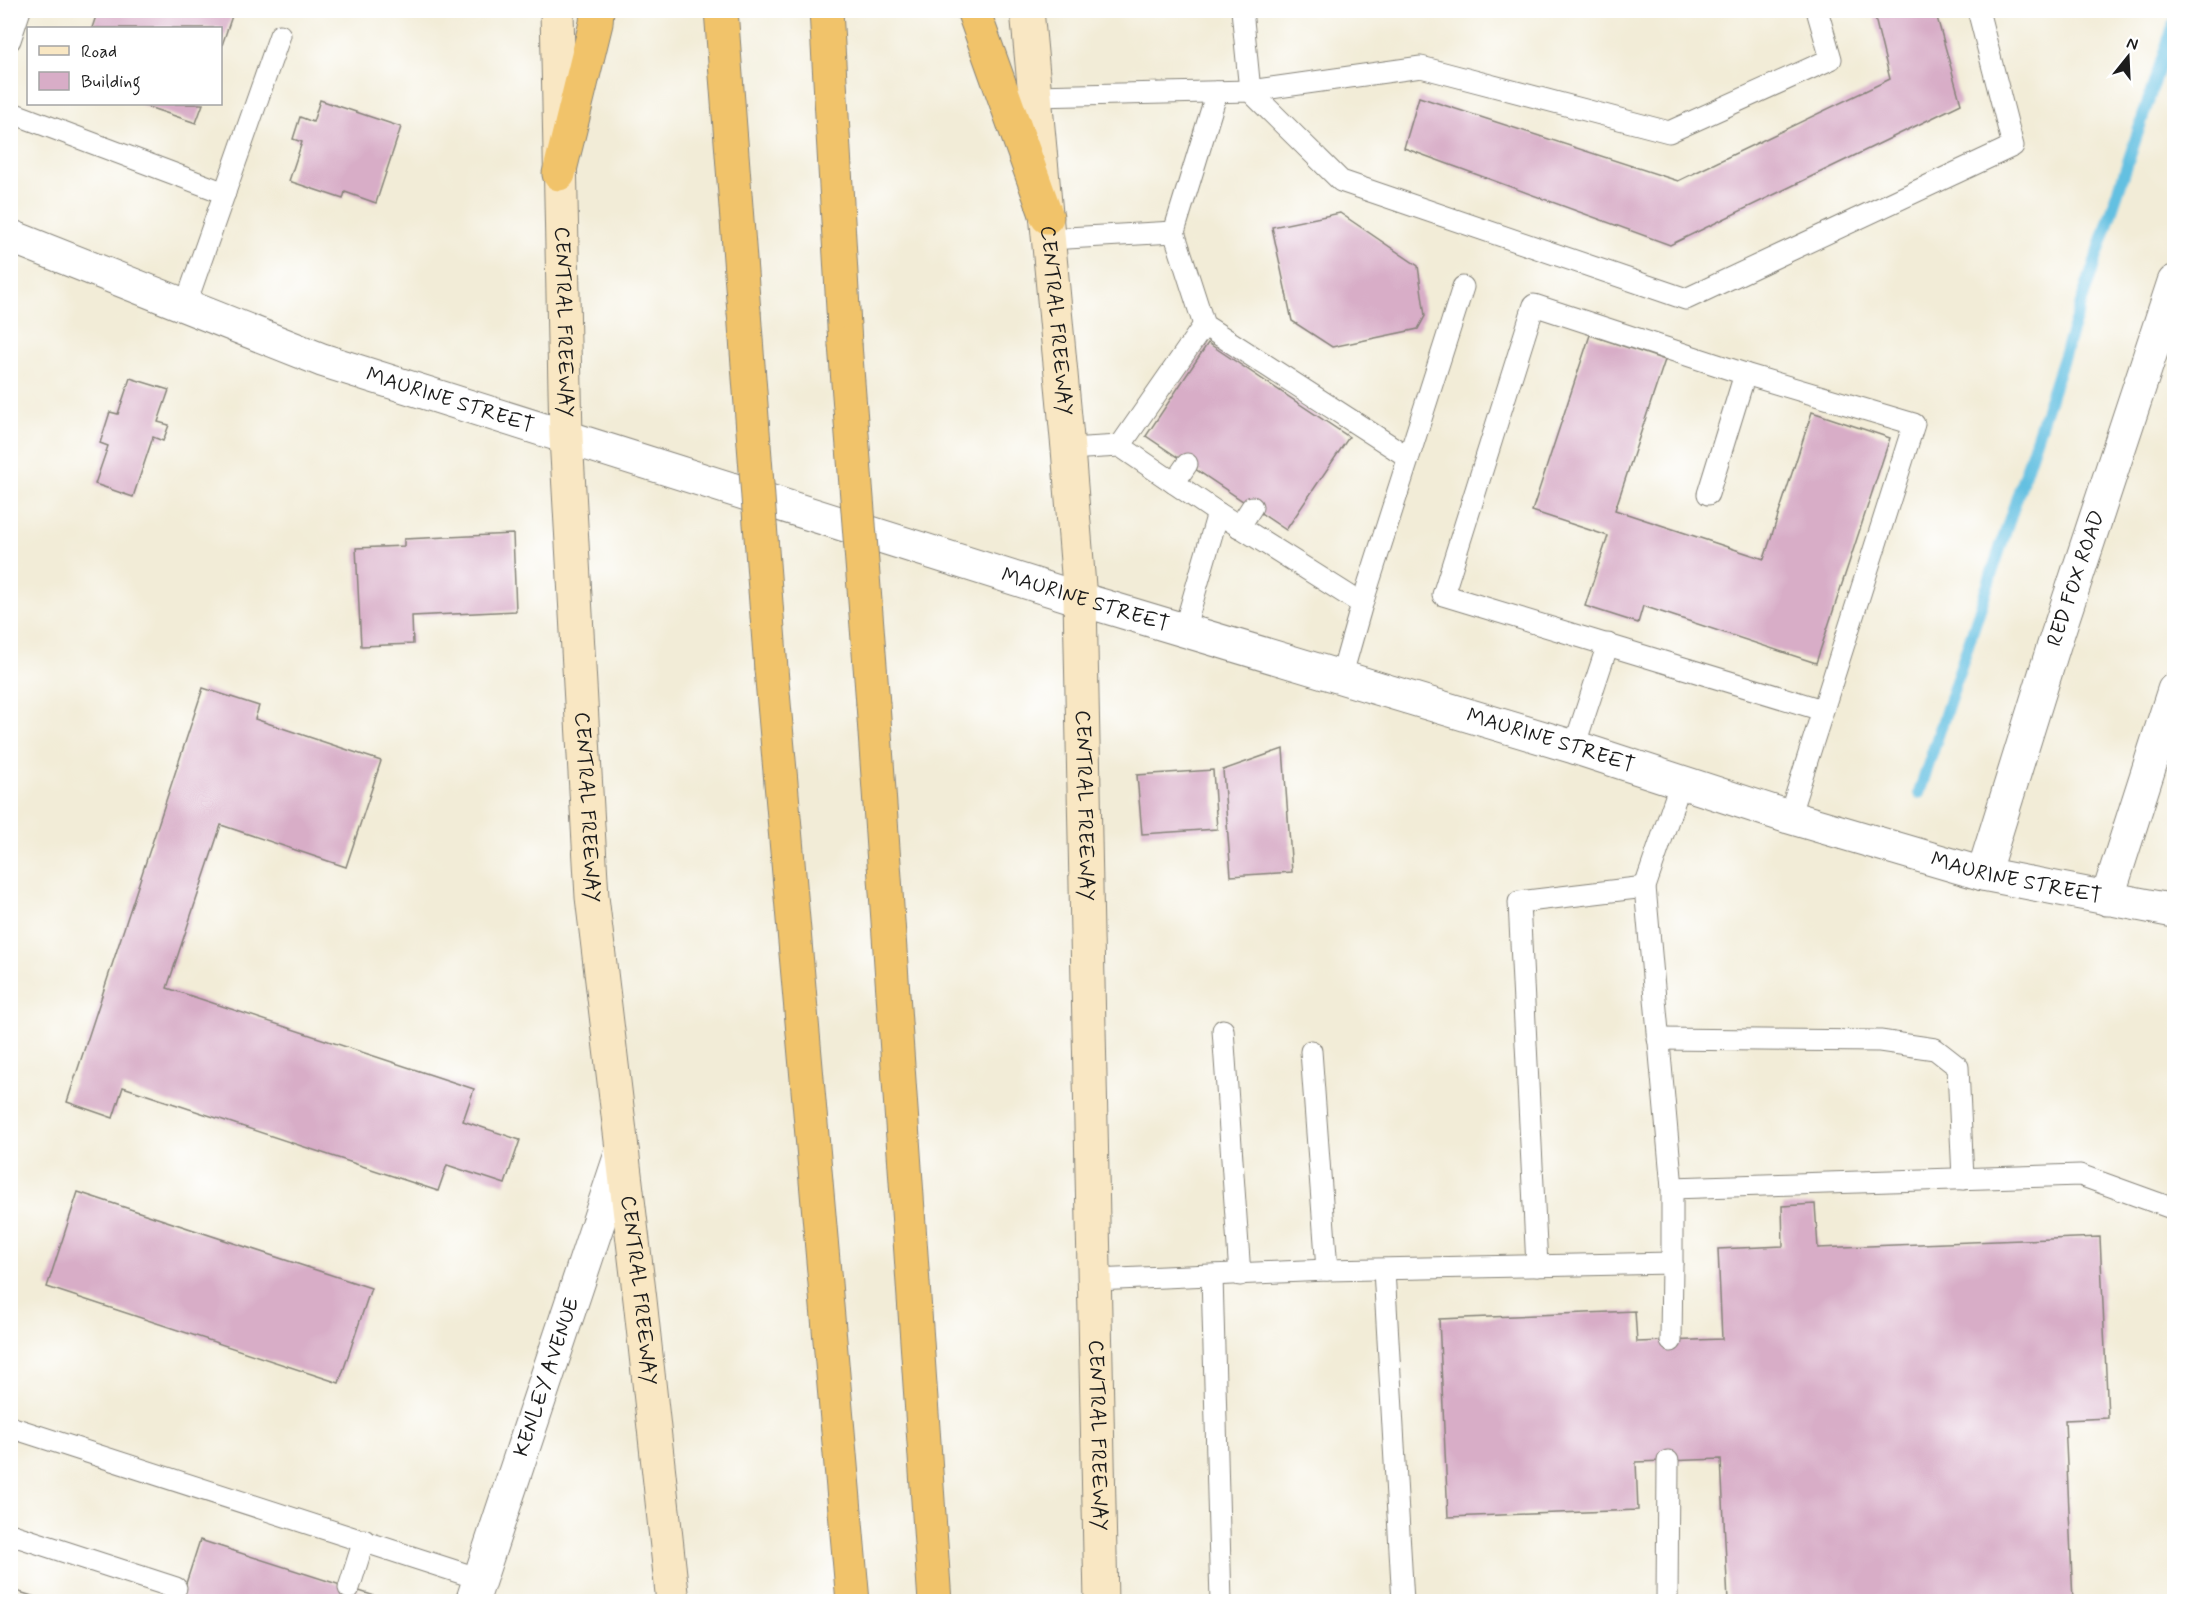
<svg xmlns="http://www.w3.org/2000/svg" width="2185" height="1612" viewBox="0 0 2185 1612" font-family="Mynerve,sans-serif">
  <rect width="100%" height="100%" fill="#fff"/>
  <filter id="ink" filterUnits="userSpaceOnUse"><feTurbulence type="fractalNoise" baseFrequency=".0167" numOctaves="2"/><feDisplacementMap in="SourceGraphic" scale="12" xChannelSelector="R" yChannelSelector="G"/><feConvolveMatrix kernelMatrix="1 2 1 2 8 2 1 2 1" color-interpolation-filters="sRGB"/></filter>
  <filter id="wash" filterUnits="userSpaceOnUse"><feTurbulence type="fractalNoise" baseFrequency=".008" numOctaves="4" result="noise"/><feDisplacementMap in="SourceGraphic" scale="24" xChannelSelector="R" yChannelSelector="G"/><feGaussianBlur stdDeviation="1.35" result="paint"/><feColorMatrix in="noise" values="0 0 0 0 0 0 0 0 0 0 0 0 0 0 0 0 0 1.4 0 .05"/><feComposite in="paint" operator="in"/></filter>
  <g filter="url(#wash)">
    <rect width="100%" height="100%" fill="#f2ecd7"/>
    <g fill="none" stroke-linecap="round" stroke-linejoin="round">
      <path stroke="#63c0e1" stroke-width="12" d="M 1919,793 L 2174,23"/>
    </g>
    <g id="blocks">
      <g fill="#d8adc7">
        <path d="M 98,10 L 226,10 L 233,13 L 221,48 L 220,28 L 92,28 Z"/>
        <path d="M 1873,10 L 1935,10 L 1961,104 L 1670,245 L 1404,148 L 1419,97 L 1678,181 L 1890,79 Z"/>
        <path d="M 320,100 L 401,127 L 376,203 L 345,192 L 343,199 L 289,181 L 302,142 L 293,139 L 300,117 L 313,122 Z"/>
        <path d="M 139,104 L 203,104 L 196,123 Z"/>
        <path d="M 1340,213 L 1418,266 L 1425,316 L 1418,329 L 1332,347 L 1292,321 L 1272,227 Z"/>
        <path d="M 1590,335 L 1665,360 L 1615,510 L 1764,559 L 1812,412 L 1890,438 L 1816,663 L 1643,606 L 1638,623 L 1585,606 L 1608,536 L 1532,511 Z"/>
        <path d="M 1208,343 L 1349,437 L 1286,530 L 1146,436 Z"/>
        <path d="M 130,378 L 169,390 L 158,422 L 169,425 L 163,441 L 153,437 L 133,497 L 95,484 L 108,446 L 100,443 L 110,412 L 118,414 Z"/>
        <path d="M 513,534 L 516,611 L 412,616 L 413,644 L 361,646 L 356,548 L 404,546 L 404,539 Z"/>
        <path d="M 203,688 L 259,706 L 255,719 L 381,761 L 346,867 L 221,825 L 167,988 L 474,1089 L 463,1121 L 520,1140 L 505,1184 L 447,1165 L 438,1191 L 123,1087 L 113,1118 L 67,1102 Z"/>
        <path d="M 1283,749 L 1292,872 L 1231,876 L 1223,770 Z"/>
        <path d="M 1213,770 L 1217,829 L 1142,834 L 1137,775 Z"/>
        <path d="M 78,1192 L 371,1288 L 339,1383 L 47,1287 Z"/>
        <path d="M 1815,1204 L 1818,1248 L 2100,1237 L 2108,1418 L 2065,1420 L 2073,1602 L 1728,1602 L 1721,1459 L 1636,1462 L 1638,1510 L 1448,1517 L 1439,1319 L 1635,1311 L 1637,1342 L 1722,1339 L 1718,1249 L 1783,1246 L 1782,1206 Z"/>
        <path d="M 200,1540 L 381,1598 L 380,1602 L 180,1602 Z"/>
        <path d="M 10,1589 L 48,1601 L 48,1602 L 10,1602 Z"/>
      </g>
    </g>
  </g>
  <g filter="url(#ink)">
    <use href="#blocks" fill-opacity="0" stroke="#87847a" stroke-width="1.5"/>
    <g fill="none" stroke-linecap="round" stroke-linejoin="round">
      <g stroke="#87847a" stroke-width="23">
        <g id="service">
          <path d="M 1242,10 L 1250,91 L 1421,67 L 1669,132 L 1831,59 L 1817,10"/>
          <path d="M 10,40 L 20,10"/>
          <path d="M 1035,96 L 1250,91 L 1341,181 L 1686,299 L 2013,146 L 1978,10"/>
          <path d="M 10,112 L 225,193"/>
          <path d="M 1174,232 L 1204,325 L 1408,457"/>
          <path d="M 1049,239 L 1174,232 L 1217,92"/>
          <path d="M 185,306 L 280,35"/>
          <path d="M 1120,446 L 1204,325"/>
          <path d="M 1068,449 L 1120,446 L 1218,513 L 1362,604 L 1341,678"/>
          <path d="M 1174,483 L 1187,464"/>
          <path d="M 1708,494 L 1745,374"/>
          <path d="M 1239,527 L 1252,507"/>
          <path d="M 1362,604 L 1463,287"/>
          <path d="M 1184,630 L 1218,513"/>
          <path d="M 1574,747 L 1608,644"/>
          <path d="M 1789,817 L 1914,424 L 1745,374 L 1534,305 L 1443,595 L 1822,710"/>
          <path d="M 1223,1030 L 1240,1275"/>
          <path d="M 1658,1039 L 1880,1041 L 1935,1049 L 1958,1067 L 1963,1179"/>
          <path d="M 1311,1051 L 1327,1270"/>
          <path d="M 1672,1188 L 2080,1175 L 2174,1209"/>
          <path d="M 1537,1266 L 1519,902 L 1645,887"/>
          <path d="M 1384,1270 L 1403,1602"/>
          <path d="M 1212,1276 L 1221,1602"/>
          <path d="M 1095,1280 L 1327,1270 L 1672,1263 L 1672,1188 L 1645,887 L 1681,782"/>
          <path d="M 1671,1341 L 1672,1263"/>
          <path d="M 10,1427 L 480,1579"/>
          <path d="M 10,1534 L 176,1588"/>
          <path d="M 349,1588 L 364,1540"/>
          <path d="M 1667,1602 L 1668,1461"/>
        </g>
      </g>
      <g stroke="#87847a" stroke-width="35">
        <g id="minor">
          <path id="s1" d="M 1983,874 L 2054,645 L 2174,282"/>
          <path d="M 2107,899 L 2174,690"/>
          <path id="s2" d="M 472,1602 L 622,1151"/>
        </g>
      </g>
      <g stroke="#87847a" stroke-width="35">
        <g id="tertiary">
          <path id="s3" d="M 10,236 L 322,360 L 1080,599 L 1574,747 L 1789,817 L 1983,874 L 2174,911"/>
        </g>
      </g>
      <g stroke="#87847a" stroke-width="35">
        <g id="secondary">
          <path id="s4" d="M 557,10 L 566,437 L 592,897 L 640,1300 L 673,1602"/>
          <path id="s5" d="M 1027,10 L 1068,449 L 1080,599 L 1101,1602"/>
        </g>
      </g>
      <g stroke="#87847a" stroke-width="35">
        <g id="motorway">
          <path d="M 721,10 L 744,312"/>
          <path d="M 826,10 L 845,344"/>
          <path d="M 973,10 L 1047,217"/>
          <path d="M 559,174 L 596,23 L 597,10"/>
          <path d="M 771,669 L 853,1602"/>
          <path d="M 873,704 L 935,1602"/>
        </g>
      </g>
      <use href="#service" stroke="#fff" stroke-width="21"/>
      <use href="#minor" stroke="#fff" stroke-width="33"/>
      <use href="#tertiary" stroke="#fff" stroke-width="33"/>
      <use href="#secondary" stroke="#f9e7c3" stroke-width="33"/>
      <use href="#motorway" stroke="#f1c36a" stroke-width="33"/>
      <g stroke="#87847a" stroke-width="35" stroke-linecap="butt">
        <g id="motorway-bridge">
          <path d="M 744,312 L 771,669"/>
          <path d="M 845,344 L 873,704"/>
        </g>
      </g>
      <use href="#motorway-bridge" stroke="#f1c36a" stroke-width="33"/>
    </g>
  </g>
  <g text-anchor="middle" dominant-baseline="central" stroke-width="4.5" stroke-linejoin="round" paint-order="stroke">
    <g font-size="21" fill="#1c1c1c" stroke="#fff">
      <text stroke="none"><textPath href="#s5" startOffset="312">CENTRAL FREEWAY</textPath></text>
      <text stroke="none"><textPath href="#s4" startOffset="312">CENTRAL FREEWAY</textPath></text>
      <text stroke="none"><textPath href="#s3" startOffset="470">MAURINE STREET</textPath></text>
      <text stroke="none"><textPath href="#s1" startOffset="310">RED FOX ROAD</textPath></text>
      <text stroke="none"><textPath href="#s3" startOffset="1136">MAURINE STREET</textPath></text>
      <text stroke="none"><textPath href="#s3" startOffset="1622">MAURINE STREET</textPath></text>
      <text stroke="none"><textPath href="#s5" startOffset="798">CENTRAL FREEWAY</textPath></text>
      <text stroke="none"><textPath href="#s4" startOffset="798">CENTRAL FREEWAY</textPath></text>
      <text stroke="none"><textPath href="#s3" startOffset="2108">MAURINE STREET</textPath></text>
      <text stroke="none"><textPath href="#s4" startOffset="1284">CENTRAL FREEWAY</textPath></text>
      <text stroke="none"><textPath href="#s2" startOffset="237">KENLEY AVENUE</textPath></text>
      <text stroke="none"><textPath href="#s5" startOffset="1428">CENTRAL FREEWAY</textPath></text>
    </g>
  </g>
  <rect width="2185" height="1612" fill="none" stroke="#fff" stroke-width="36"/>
  <rect x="27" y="27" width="195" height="78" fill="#ffffff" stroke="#a4a4a4" stroke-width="1.5"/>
  <rect x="39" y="46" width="30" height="9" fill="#f9e7c3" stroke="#a4a4a4" stroke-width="1.5"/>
  <text x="81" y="57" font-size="18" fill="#1c1c1c">Road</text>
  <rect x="39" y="72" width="30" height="18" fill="#d8adc7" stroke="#a4a4a4" stroke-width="1.5"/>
  <text x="81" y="87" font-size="18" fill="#1c1c1c">Building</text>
  <g transform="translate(2128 57) rotate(18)" stroke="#ffffff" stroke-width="4.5" paint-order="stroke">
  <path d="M0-4.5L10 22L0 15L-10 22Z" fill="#1c1c1c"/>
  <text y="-9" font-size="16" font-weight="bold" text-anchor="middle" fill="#1c1c1c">N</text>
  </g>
</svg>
